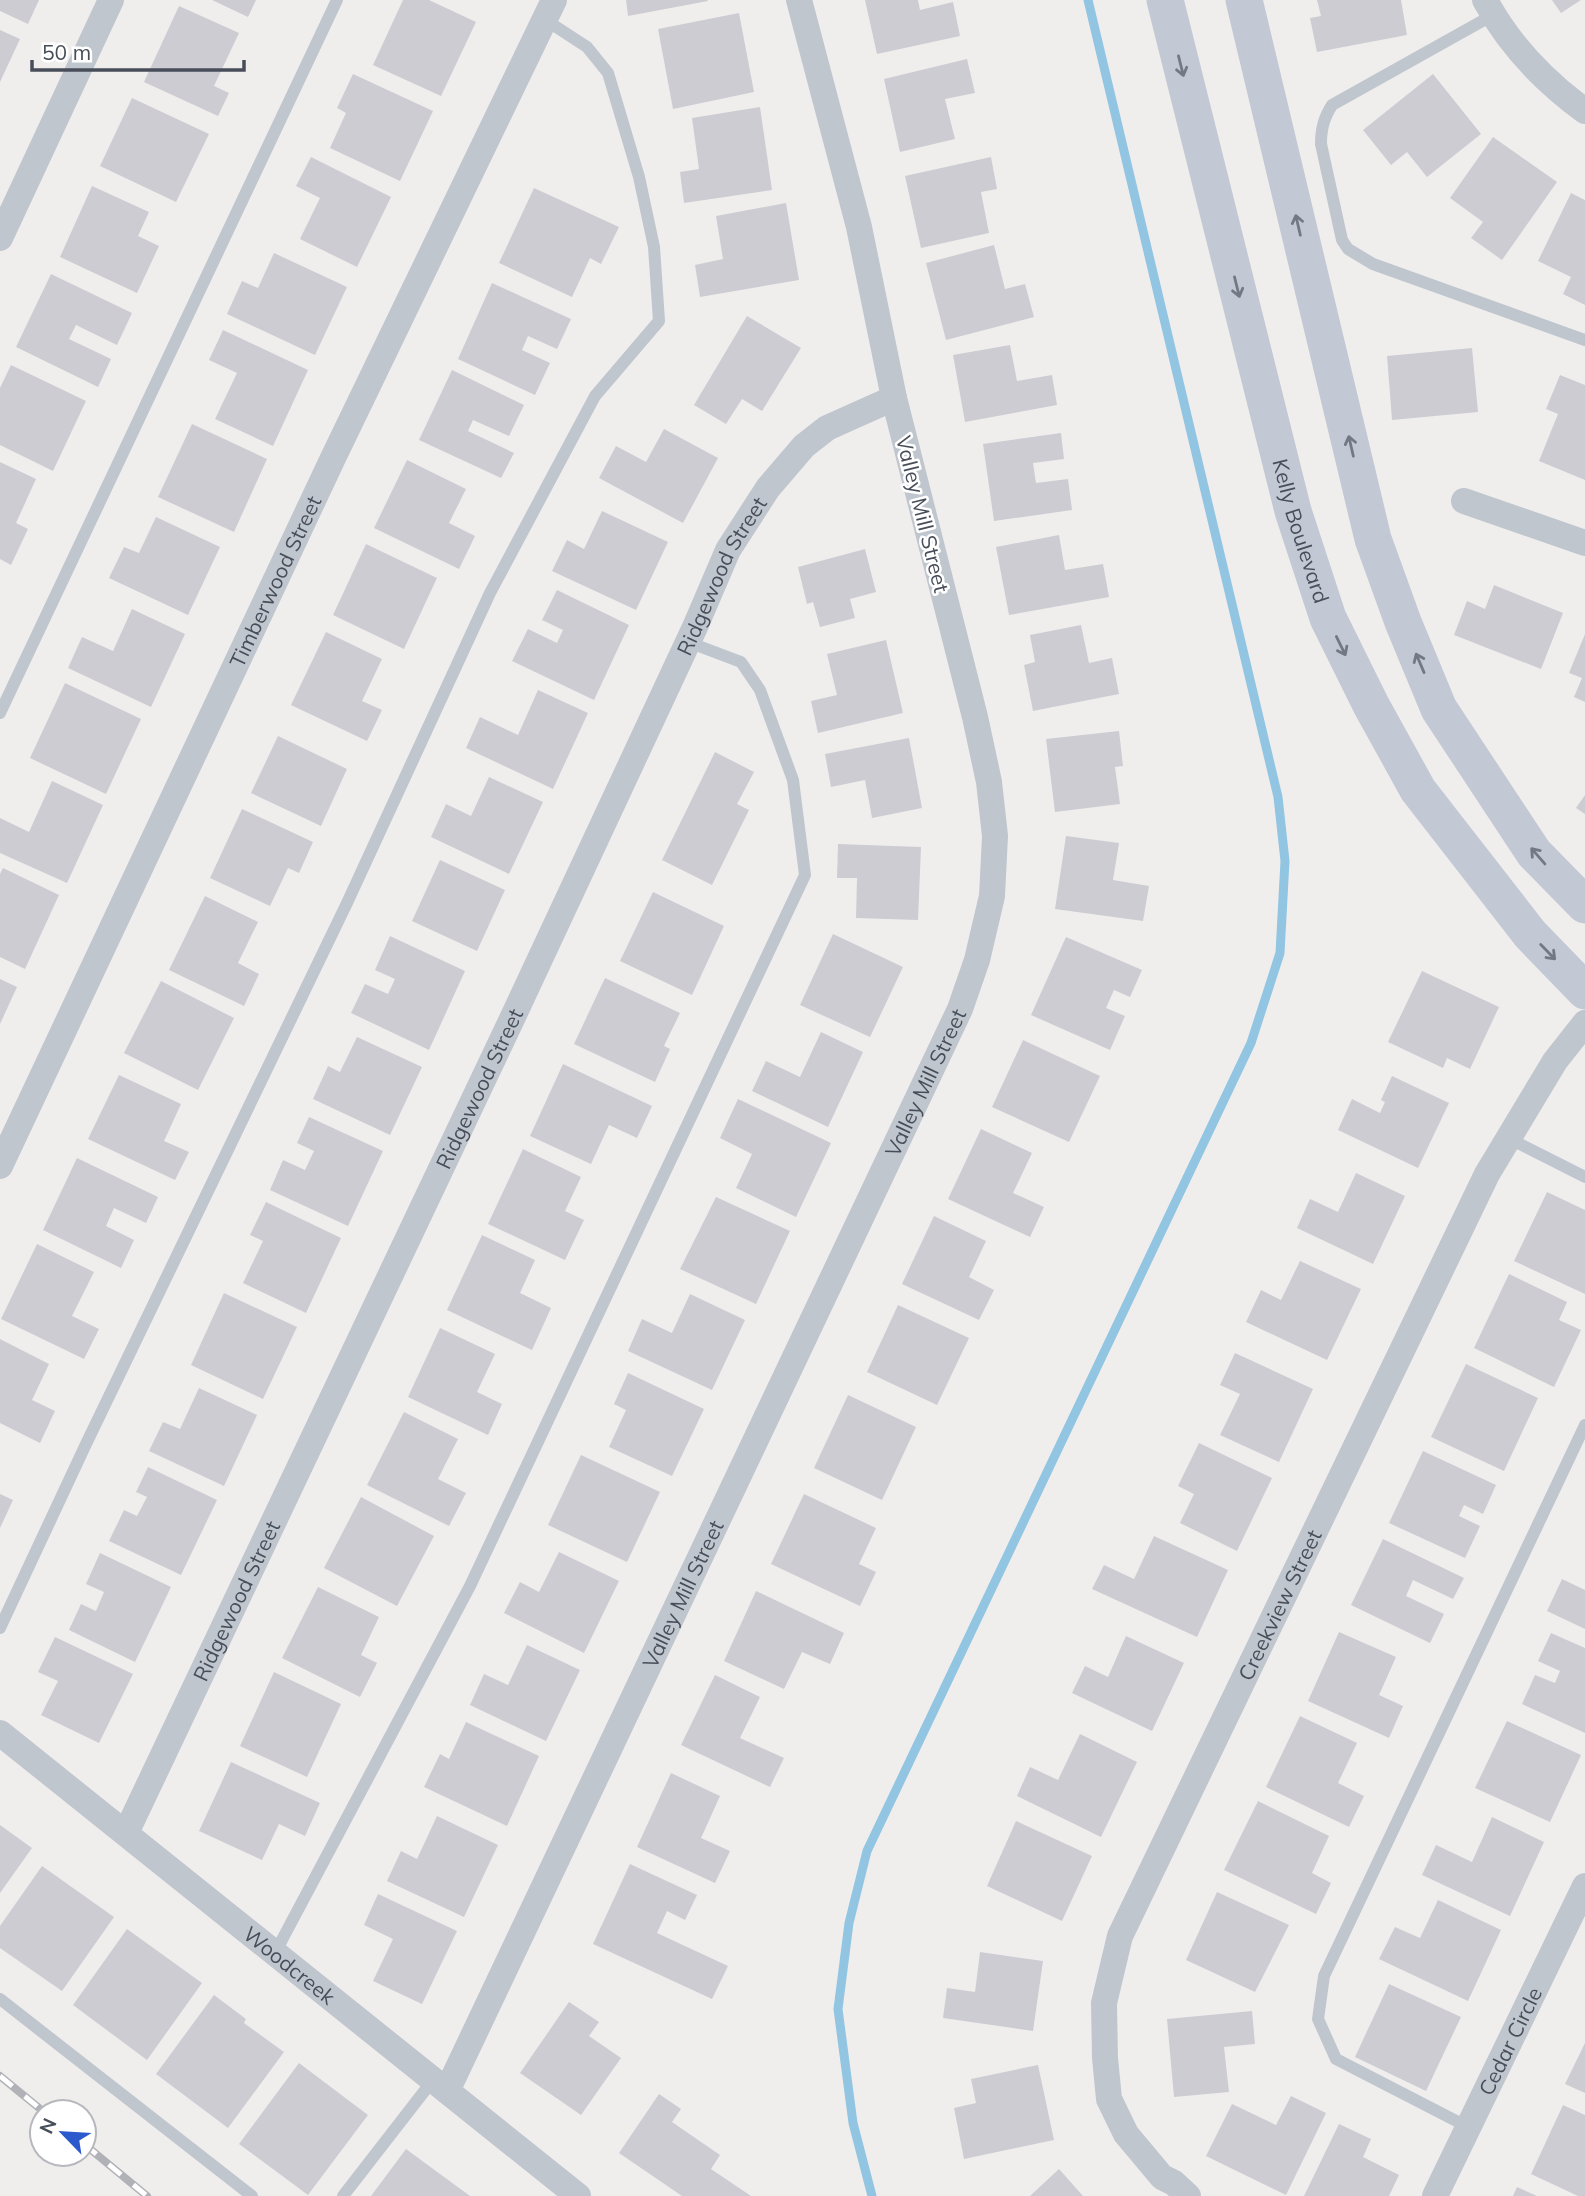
<svg xmlns="http://www.w3.org/2000/svg" width="1585" height="2196" viewBox="0 0 1585 2196" font-family="Mulish,sans-serif">
  <rect width="100%" height="100%" fill="#f0eeed"/>
  <g fill="none" stroke-linecap="round" stroke-linejoin="round">
    <path stroke="#91c5e2" stroke-width="9" d="M 872,2196 L 853,2123 L 838,2009 L 849,1923 L 867,1851 L 1251,1043 L 1280,953 L 1285,861 L 1278,797 L 1088,0"/>
  </g>
  <g fill="#ccccd2">
    <path d="M 0,0 L 39,0 L 28,24 L 0,11 Z"/>
    <path d="M 212,0 L 256,0 L 248,17 Z"/>
    <path d="M 403,0 L 429,0 L 476,22 L 441,96 L 373,65 Z"/>
    <path d="M 626,0 L 707,0 L 708,1 L 628,16 Z"/>
    <path d="M 865,0 L 918,0 L 920,10 L 953,2 L 960,36 L 877,54 Z"/>
    <path d="M 1317,0 L 1401,0 L 1407,35 L 1317,52 L 1310,18 L 1321,16 Z"/>
    <path d="M 1552,0 L 1581,0 L 1561,13 Z"/>
    <path d="M 179,6 L 239,33 L 214,86 L 229,93 L 218,116 L 144,82 Z"/>
    <path d="M 739,13 L 754,92 L 673,109 L 658,29 Z"/>
    <path d="M 0,30 L 20,39 L 0,82 Z"/>
    <path d="M 967,59 L 975,93 L 945,99 L 955,139 L 900,152 L 884,79 Z"/>
    <path d="M 353,74 L 433,111 L 400,181 L 330,148 L 346,113 L 337,108 Z"/>
    <path d="M 1433,74 L 1481,134 L 1427,177 L 1407,152 L 1391,165 L 1363,130 Z"/>
    <path d="M 132,98 L 209,134 L 176,202 L 100,166 Z"/>
    <path d="M 760,107 L 772,190 L 684,203 L 680,172 L 699,169 L 692,118 Z"/>
    <path d="M 1493,137 L 1557,182 L 1502,260 L 1471,238 L 1483,222 L 1450,198 Z"/>
    <path d="M 311,157 L 391,197 L 357,267 L 300,239 L 320,198 L 296,186 Z"/>
    <path d="M 991,157 L 997,189 L 981,192 L 989,233 L 921,248 L 905,176 Z"/>
    <path d="M 92,186 L 149,212 L 138,236 L 159,246 L 137,293 L 60,257 Z"/>
    <path d="M 534,188 L 619,227 L 601,264 L 590,258 L 572,297 L 499,263 Z"/>
    <path d="M 1571,193 L 1585,200 L 1585,305 L 1563,294 L 1571,277 L 1538,261 Z"/>
    <path d="M 786,203 L 799,280 L 700,297 L 695,265 L 723,259 L 716,216 Z"/>
    <path d="M 994,245 L 1005,289 L 1025,284 L 1034,317 L 946,340 L 926,263 Z"/>
    <path d="M 274,253 L 347,287 L 315,355 L 227,314 L 242,281 L 258,288 Z"/>
    <path d="M 51,274 L 132,313 L 117,345 L 76,325 L 69,339 L 111,359 L 98,387 L 16,347 Z"/>
    <path d="M 492,283 L 571,319 L 557,349 L 528,336 L 522,350 L 550,363 L 535,395 L 458,359 Z"/>
    <path d="M 747,316 L 801,348 L 762,411 L 742,399 L 726,424 L 694,405 Z"/>
    <path d="M 223,330 L 308,370 L 273,446 L 215,419 L 237,373 L 209,360 Z"/>
    <path d="M 1010,345 L 1017,381 L 1052,375 L 1057,405 L 965,422 L 953,355 Z"/>
    <path d="M 1472,348 L 1478,412 L 1392,420 L 1387,356 Z"/>
    <path d="M 11,365 L 86,401 L 53,471 L 0,445 L 0,388 Z"/>
    <path d="M 452,370 L 524,405 L 509,436 L 473,420 L 468,431 L 514,453 L 501,478 L 419,440 Z"/>
    <path d="M 1560,375 L 1585,385 L 1585,480 L 1539,461 L 1558,414 L 1546,409 Z"/>
    <path d="M 192,424 L 267,459 L 234,532 L 158,497 Z"/>
    <path d="M 664,429 L 718,458 L 683,523 L 599,478 L 616,446 L 646,462 Z"/>
    <path d="M 1061,433 L 1064,459 L 1033,463 L 1036,483 L 1068,479 L 1072,510 L 994,521 L 983,444 Z"/>
    <path d="M 407,460 L 466,489 L 449,523 L 475,536 L 459,569 L 374,528 Z"/>
    <path d="M 0,462 L 36,479 L 16,523 L 28,529 L 11,565 L 0,559 Z"/>
    <path d="M 602,511 L 668,542 L 636,610 L 552,571 L 567,540 L 584,549 Z"/>
    <path d="M 156,517 L 220,547 L 188,615 L 109,578 L 124,547 L 139,553 Z"/>
    <path d="M 1059,535 L 1065,570 L 1103,564 L 1109,597 L 1009,615 L 996,547 Z"/>
    <path d="M 366,544 L 437,578 L 404,649 L 333,615 Z"/>
    <path d="M 865,549 L 876,592 L 850,599 L 855,618 L 820,627 L 813,602 L 807,604 L 798,567 Z"/>
    <path d="M 1494,585 L 1563,613 L 1541,669 L 1454,635 L 1467,601 L 1485,609 Z"/>
    <path d="M 557,590 L 629,625 L 594,700 L 512,661 L 528,629 L 557,643 L 563,630 L 542,620 Z"/>
    <path d="M 132,609 L 185,634 L 151,707 L 68,668 L 82,637 L 113,651 Z"/>
    <path d="M 1081,625 L 1089,663 L 1112,658 L 1119,694 L 1033,711 L 1024,665 L 1035,662 L 1030,635 Z"/>
    <path d="M 326,632 L 382,659 L 362,701 L 382,710 L 367,741 L 291,705 Z"/>
    <path d="M 1585,634 L 1585,702 L 1574,697 L 1582,678 L 1569,673 Z"/>
    <path d="M 886,640 L 903,713 L 818,733 L 811,701 L 837,695 L 827,654 Z"/>
    <path d="M 65,683 L 141,719 L 106,794 L 30,758 Z"/>
    <path d="M 538,690 L 588,713 L 553,789 L 466,748 L 480,717 L 518,735 Z"/>
    <path d="M 1119,731 L 1123,766 L 1115,767 L 1120,804 L 1055,812 L 1046,739 Z"/>
    <path d="M 278,736 L 347,769 L 321,826 L 251,793 Z"/>
    <path d="M 909,738 L 922,808 L 872,818 L 865,780 L 831,787 L 825,754 Z"/>
    <path d="M 715,752 L 754,772 L 737,804 L 749,810 L 712,885 L 662,860 Z"/>
    <path d="M 489,777 L 543,802 L 509,874 L 431,837 L 446,804 L 471,816 Z"/>
    <path d="M 52,781 L 103,805 L 67,883 L 0,853 L 0,818 L 29,832 Z"/>
    <path d="M 1585,795 L 1585,814 L 1576,808 Z"/>
    <path d="M 242,809 L 313,842 L 299,873 L 288,868 L 270,906 L 210,878 Z"/>
    <path d="M 1066,836 L 1119,843 L 1113,880 L 1149,886 L 1143,921 L 1055,909 Z"/>
    <path d="M 838,844 L 921,847 L 918,920 L 856,918 L 857,878 L 837,878 Z"/>
    <path d="M 440,860 L 505,890 L 477,951 L 412,921 Z"/>
    <path d="M 3,868 L 59,895 L 25,969 L 0,957 L 0,874 Z"/>
    <path d="M 653,892 L 724,926 L 692,995 L 620,961 Z"/>
    <path d="M 205,896 L 258,922 L 238,963 L 259,974 L 244,1006 L 169,970 Z"/>
    <path d="M 833,934 L 903,967 L 870,1037 L 800,1005 Z"/>
    <path d="M 390,936 L 465,971 L 429,1050 L 351,1013 L 365,984 L 388,994 L 395,979 L 375,970 Z"/>
    <path d="M 1066,937 L 1142,970 L 1130,997 L 1114,990 L 1106,1008 L 1125,1016 L 1110,1050 L 1031,1015 Z"/>
    <path d="M 1422,971 L 1499,1007 L 1470,1069 L 1447,1058 L 1443,1068 L 1388,1042 Z"/>
    <path d="M 605,978 L 680,1013 L 664,1046 L 670,1049 L 655,1082 L 574,1044 Z"/>
    <path d="M 0,979 L 17,987 L 0,1024 Z"/>
    <path d="M 161,981 L 234,1018 L 198,1090 L 124,1053 Z"/>
    <path d="M 821,1032 L 863,1052 L 828,1127 L 752,1091 L 766,1061 L 800,1077 Z"/>
    <path d="M 357,1037 L 422,1067 L 390,1135 L 313,1099 L 328,1066 L 340,1072 Z"/>
    <path d="M 1023,1040 L 1100,1076 L 1069,1142 L 992,1107 Z"/>
    <path d="M 563,1064 L 652,1106 L 637,1138 L 609,1125 L 591,1164 L 530,1136 Z"/>
    <path d="M 119,1075 L 181,1104 L 164,1141 L 189,1152 L 175,1180 L 88,1139 Z"/>
    <path d="M 1392,1076 L 1449,1103 L 1418,1168 L 1338,1130 L 1352,1099 L 1380,1113 L 1385,1102 L 1381,1100 Z"/>
    <path d="M 738,1099 L 831,1143 L 796,1217 L 736,1188 L 752,1154 L 720,1138 Z"/>
    <path d="M 309,1117 L 383,1151 L 348,1226 L 270,1190 L 283,1160 L 305,1170 L 314,1151 L 297,1143 Z"/>
    <path d="M 981,1129 L 1032,1153 L 1013,1193 L 1044,1207 L 1030,1237 L 948,1199 Z"/>
    <path d="M 523,1149 L 581,1177 L 565,1211 L 584,1220 L 565,1260 L 488,1224 Z"/>
    <path d="M 77,1158 L 158,1197 L 146,1223 L 114,1208 L 106,1226 L 134,1240 L 121,1268 L 43,1230 Z"/>
    <path d="M 1356,1173 L 1405,1196 L 1373,1264 L 1297,1228 L 1310,1199 L 1338,1212 Z"/>
    <path d="M 1547,1192 L 1585,1210 L 1585,1294 L 1514,1261 Z"/>
    <path d="M 716,1197 L 790,1231 L 756,1304 L 680,1269 Z"/>
    <path d="M 266,1202 L 341,1238 L 306,1313 L 243,1283 L 263,1241 L 250,1235 Z"/>
    <path d="M 934,1216 L 986,1241 L 969,1277 L 994,1290 L 979,1320 L 902,1284 Z"/>
    <path d="M 482,1235 L 535,1260 L 520,1293 L 551,1308 L 532,1350 L 447,1310 Z"/>
    <path d="M 37,1244 L 94,1272 L 72,1316 L 99,1329 L 84,1359 L 1,1319 Z"/>
    <path d="M 1300,1261 L 1361,1289 L 1327,1360 L 1246,1322 L 1261,1290 L 1281,1300 Z"/>
    <path d="M 1509,1274 L 1567,1302 L 1559,1320 L 1581,1330 L 1554,1387 L 1474,1348 Z"/>
    <path d="M 224,1293 L 297,1327 L 263,1399 L 191,1365 Z"/>
    <path d="M 690,1294 L 745,1320 L 712,1390 L 628,1351 L 642,1319 L 672,1333 Z"/>
    <path d="M 898,1305 L 969,1338 L 937,1405 L 867,1372 Z"/>
    <path d="M 440,1328 L 495,1354 L 477,1392 L 502,1404 L 488,1435 L 408,1397 Z"/>
    <path d="M 0,1339 L 49,1364 L 32,1400 L 55,1411 L 40,1443 L 0,1423 Z"/>
    <path d="M 1235,1353 L 1313,1389 L 1279,1462 L 1220,1435 L 1240,1394 L 1220,1385 Z"/>
    <path d="M 1466,1364 L 1538,1398 L 1504,1471 L 1431,1437 Z"/>
    <path d="M 628,1373 L 704,1409 L 672,1476 L 609,1447 L 626,1410 L 614,1404 Z"/>
    <path d="M 199,1388 L 257,1415 L 224,1486 L 149,1451 L 163,1422 L 180,1429 Z"/>
    <path d="M 848,1395 L 916,1427 L 882,1500 L 814,1468 Z"/>
    <path d="M 404,1412 L 458,1439 L 438,1479 L 466,1493 L 449,1526 L 367,1485 Z"/>
    <path d="M 1199,1443 L 1272,1478 L 1237,1551 L 1180,1523 L 1194,1494 L 1178,1486 Z"/>
    <path d="M 1423,1451 L 1496,1485 L 1483,1514 L 1464,1505 L 1459,1516 L 1480,1526 L 1465,1558 L 1389,1523 Z"/>
    <path d="M 581,1455 L 660,1492 L 627,1562 L 548,1525 Z"/>
    <path d="M 148,1467 L 217,1500 L 181,1575 L 109,1541 L 124,1510 L 137,1516 L 147,1497 L 136,1492 Z"/>
    <path d="M 0,1494 L 13,1500 L 0,1528 Z"/>
    <path d="M 804,1494 L 876,1528 L 859,1564 L 876,1572 L 860,1606 L 771,1564 Z"/>
    <path d="M 361,1497 L 434,1536 L 397,1606 L 324,1568 Z"/>
    <path d="M 1154,1536 L 1228,1570 L 1197,1637 L 1092,1589 L 1104,1565 L 1134,1579 Z"/>
    <path d="M 1383,1539 L 1464,1578 L 1453,1599 L 1413,1580 L 1406,1596 L 1444,1614 L 1430,1643 L 1351,1605 Z"/>
    <path d="M 559,1552 L 619,1581 L 584,1653 L 504,1613 L 520,1582 L 539,1592 Z"/>
    <path d="M 100,1553 L 171,1587 L 135,1662 L 69,1630 L 81,1604 L 96,1611 L 104,1592 L 86,1584 Z"/>
    <path d="M 1562,1579 L 1585,1590 L 1585,1629 L 1547,1611 Z"/>
    <path d="M 318,1587 L 379,1617 L 361,1655 L 377,1663 L 360,1697 L 282,1658 Z"/>
    <path d="M 756,1591 L 844,1633 L 830,1664 L 802,1652 L 784,1689 L 724,1661 Z"/>
    <path d="M 1339,1632 L 1396,1657 L 1379,1695 L 1403,1706 L 1389,1738 L 1308,1701 Z"/>
    <path d="M 1551,1633 L 1585,1648 L 1585,1733 L 1522,1704 L 1535,1675 L 1555,1683 L 1560,1671 L 1538,1661 Z"/>
    <path d="M 1126,1636 L 1184,1663 L 1152,1731 L 1072,1693 L 1085,1666 L 1108,1677 Z"/>
    <path d="M 55,1637 L 133,1674 L 99,1743 L 41,1715 L 58,1681 L 38,1672 Z"/>
    <path d="M 527,1645 L 580,1670 L 546,1741 L 470,1705 L 484,1674 L 508,1685 Z"/>
    <path d="M 274,1672 L 341,1704 L 307,1777 L 240,1746 Z"/>
    <path d="M 715,1675 L 760,1697 L 740,1738 L 784,1758 L 770,1787 L 681,1745 Z"/>
    <path d="M 1300,1716 L 1357,1743 L 1338,1783 L 1364,1796 L 1349,1827 L 1266,1787 Z"/>
    <path d="M 1507,1721 L 1581,1755 L 1550,1822 L 1475,1788 Z"/>
    <path d="M 466,1722 L 539,1756 L 507,1826 L 424,1787 L 440,1754 L 449,1759 Z"/>
    <path d="M 1080,1734 L 1137,1762 L 1101,1837 L 1017,1796 L 1030,1767 L 1058,1780 Z"/>
    <path d="M 231,1762 L 320,1803 L 305,1836 L 279,1824 L 262,1860 L 199,1831 Z"/>
    <path d="M 671,1773 L 720,1796 L 701,1838 L 730,1851 L 715,1883 L 637,1847 Z"/>
    <path d="M 1258,1801 L 1329,1836 L 1312,1873 L 1331,1883 L 1316,1914 L 1224,1870 Z"/>
    <path d="M 437,1816 L 498,1845 L 464,1917 L 387,1881 L 401,1851 L 417,1859 Z"/>
    <path d="M 1492,1817 L 1544,1842 L 1510,1916 L 1422,1875 L 1436,1845 L 1472,1862 Z"/>
    <path d="M 1016,1821 L 1092,1856 L 1062,1921 L 987,1886 Z"/>
    <path d="M 0,1825 L 32,1848 L 0,1893 Z"/>
    <path d="M 630,1864 L 697,1895 L 685,1920 L 667,1911 L 657,1933 L 728,1966 L 712,1999 L 593,1944 Z"/>
    <path d="M 42,1866 L 114,1917 L 62,1991 L 0,1948 L 0,1926 Z"/>
    <path d="M 1217,1892 L 1289,1925 L 1255,1992 L 1186,1960 Z"/>
    <path d="M 378,1894 L 457,1931 L 422,2004 L 373,1981 L 393,1939 L 364,1925 Z"/>
    <path d="M 1438,1900 L 1501,1930 L 1468,2001 L 1379,1959 L 1395,1927 L 1420,1938 Z"/>
    <path d="M 127,1929 L 202,1983 L 147,2060 L 73,2005 Z"/>
    <path d="M 980,1952 L 1043,1961 L 1033,2031 L 943,2018 L 947,1988 L 975,1992 Z"/>
    <path d="M 1389,1984 L 1461,2017 L 1426,2091 L 1355,2057 Z"/>
    <path d="M 214,1995 L 246,2019 L 244,2023 L 284,2052 L 228,2128 L 156,2074 Z"/>
    <path d="M 569,2002 L 599,2022 L 589,2036 L 621,2058 L 581,2115 L 520,2073 Z"/>
    <path d="M 1252,2011 L 1255,2044 L 1224,2047 L 1229,2092 L 1174,2097 L 1167,2019 Z"/>
    <path d="M 1585,2043 L 1585,2093 L 1565,2084 Z"/>
    <path d="M 299,2063 L 368,2115 L 308,2195 L 239,2144 Z"/>
    <path d="M 1038,2065 L 1054,2140 L 964,2159 L 954,2108 L 976,2103 L 971,2079 Z"/>
    <path d="M 659,2094 L 681,2109 L 672,2122 L 720,2155 L 711,2169 L 751,2196 L 682,2196 L 619,2153 Z"/>
    <path d="M 1291,2096 L 1326,2113 L 1286,2195 L 1206,2156 L 1232,2104 L 1276,2125 Z"/>
    <path d="M 1563,2105 L 1585,2115 L 1585,2196 L 1578,2196 L 1531,2174 Z"/>
    <path d="M 1339,2124 L 1371,2139 L 1363,2157 L 1399,2175 L 1389,2196 L 1304,2196 Z"/>
    <path d="M 406,2149 L 470,2196 L 371,2196 Z"/>
    <path d="M 1059,2169 L 1083,2196 L 1030,2196 Z"/>
    <path d="M 1517,2187 L 1537,2196 L 1513,2196 Z"/>
  </g>
  <g fill="none" stroke-linecap="round" stroke-linejoin="round">
    <g stroke="#c0c6ce" stroke-width="12">
      <path d="M 1493,15 L 1332,105 C 1324,118 1321,128 1321,144 L 1342,240 L 1348,249 L 1373,264 L 1585,340"/>
      <path d="M 0,713 L 337,0"/>
      <path d="M 1508,1138 L 1585,1177"/>
      <path d="M 0,1628 L 86,1444 L 347,903 L 490,593 L 595,396 L 659,321 L 654,247 L 639,177 L 608,73 L 587,47 L 544,19"/>
      <path d="M 275,1953 L 470,1586 L 805,875 L 793,780 L 760,690 L 741,662 L 688,642"/>
      <path d="M 0,1999 L 252,2196"/>
      <path d="M 1468,2127 L 1336,2059 L 1318,2019 L 1324,1976 L 1585,1425"/>
      <path d="M 343,2196 L 433,2080"/>
    </g>
    <g stroke="#c0c6ce" stroke-width="26">
      <path d="M 1485,0 C 1509,45 1544,81 1585,111"/>
      <path d="M 0,238 L 111,0"/>
      <path d="M 1464,501 L 1585,543"/>
      <path id="s1" d="M 0,1166 L 333,458 L 554,0"/>
      <path id="s2" d="M 0,1733 L 578,2196"/>
      <path id="s3" d="M 126,1833 L 511,1021 L 695,627 L 728,550 L 768,488 L 804,446 L 827,428 L 894,398"/>
      <path id="s4" d="M 447,2091 L 960,1009 L 977,960 L 992,896 L 995,836 L 989,782 L 975,717 L 894,398 L 859,227 L 799,0"/>
      <path id="s5" d="M 1188,2196 L 1174,2183 L 1162,2177 L 1126,2134 L 1109,2099 L 1105,2058 L 1104,2003 L 1120,1936 L 1487,1174 L 1555,1061 L 1585,1023"/>
      <path id="s6" d="M 1435,2196 L 1585,1886"/>
    </g>
    <g stroke="#c2c8d4" stroke-width="37">
      <path id="s7" d="M 1165,0 L 1293,511 L 1328,618 L 1371,705 L 1418,790 L 1530,934 L 1585,991"/>
      <path d="M 1244,0 L 1373,539 L 1403,622 L 1439,709 L 1534,853 L 1585,905"/>
    </g>
    <g stroke="#b0b2b7" stroke-width="8">
      <g id="rail">
        <path d="M 0,2076 L 44,2112"/>
        <path d="M 84,2144 L 147,2196"/>
      </g>
    </g>
    <use href="#rail" stroke="#fff" stroke-width="5" stroke-dasharray="16" stroke-linecap="butt"/>
  </g>
  <defs><path id="oneway-shaft" d="M-6 0H5M1.5-3L5.5 0L1.5 3" fill="none" stroke-width="1.6" stroke-linecap="round" stroke-linejoin="round" transform="scale(1.75)"/></defs>
  <g stroke="#737984">
    <use href="#oneway-shaft" transform="translate(1181 66) rotate(76)"/>
    <use href="#oneway-shaft" transform="translate(1298 225) rotate(-103)"/>
    <use href="#oneway-shaft" transform="translate(1237 287) rotate(76)"/>
    <use href="#oneway-shaft" transform="translate(1351 446) rotate(-103)"/>
    <use href="#oneway-shaft" transform="translate(1341 646) rotate(64)"/>
    <use href="#oneway-shaft" transform="translate(1420 663) rotate(-113)"/>
    <use href="#oneway-shaft" transform="translate(1538 856) rotate(-131)"/>
    <use href="#oneway-shaft" transform="translate(1548 952) rotate(46)"/>
  </g>
  <g text-anchor="middle" dominant-baseline="central" stroke-width="5" stroke-linejoin="round" paint-order="stroke">
    <g font-size="21" fill="#484e59" stroke="#fff">
      <text transform="translate(923 514) rotate(76)">Valley Mill Street</text>
      <text stroke="none"><textPath href="#s7" startOffset="548">Kelly Boulevard</textPath></text>
      <text stroke="none"><textPath href="#s3" startOffset="1391">Ridgewood Street</textPath></text>
      <text stroke="none"><textPath href="#s1" startOffset="646">Timberwood Street</textPath></text>
      <text stroke="none"><textPath href="#s4" startOffset="1116">Valley Mill Street</textPath></text>
      <text stroke="none"><textPath href="#s3" startOffset="824">Ridgewood Street</textPath></text>
      <text stroke="none"><textPath href="#s4" startOffset="550">Valley Mill Street</textPath></text>
      <text stroke="none"><textPath href="#s3" startOffset="257">Ridgewood Street</textPath></text>
      <text stroke="none"><textPath href="#s5" startOffset="660">Creekview Street</textPath></text>
      <text stroke="none"><textPath href="#s2" startOffset="371">Woodcreek</textPath></text>
      <text stroke="none"><textPath href="#s6" startOffset="172">Cedar Circle</textPath></text>
    </g>
  </g>
  <g transform="translate(63 2133) rotate(295)"><circle r="33" fill="#ffffff" stroke="#b6b8bd" stroke-width="2"/>
  <path d="M0-5L12 26L0 18L-12 26Z" fill="#2c5acc"/>
  <text y="-10" font-size="19" font-weight="bold" text-anchor="middle" fill="#484e59">N</text>
  </g>
  <path d="M32 60v10h212v-10" fill="none" stroke="#484e59" stroke-width="3.5"/>
  <text x="42" y="60" font-size="21" fill="#484e59" stroke="#ffffff" stroke-width="5" paint-order="stroke">50 m</text>
</svg>
